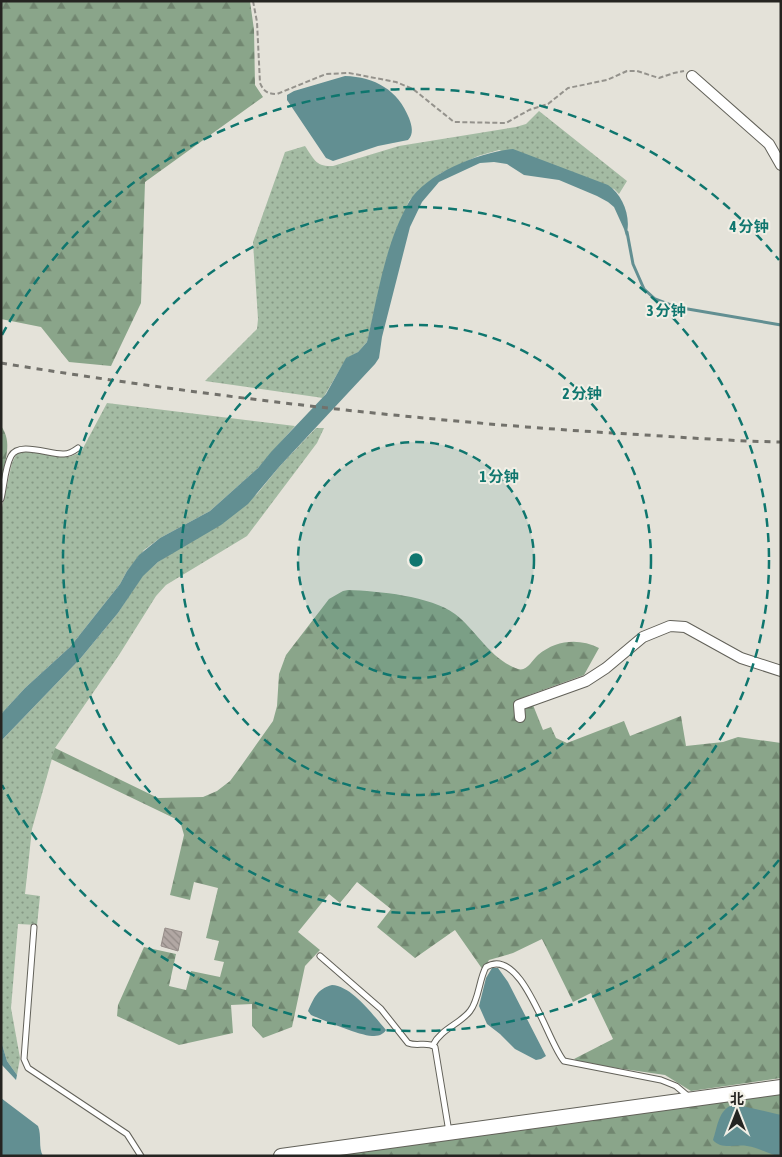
<svg xmlns="http://www.w3.org/2000/svg" width="782" height="1157" viewBox="0 0 782 1157" font-family="'Asap Condensed','Noto Sans SC',sans-serif">
  <defs>
    <pattern id="grass-dots" width="8" height="8" patternUnits="userSpaceOnUse" patternTransform="scale(1.25)"><rect width="8" height="8" fill="#a4bba3"/><path d="M2 2h.1M6 6h.1" fill="none" stroke="#859884" stroke-width="1.8" stroke-linecap="round"/></pattern>
    <pattern id="forest-firs" width="22" height="20" patternUnits="userSpaceOnUse" patternTransform="scale(1.25)"><rect width="22" height="20" fill="#8aa58a"/><path d="M5 1l3.5 6h-7zM16 11l3.5 6h-7z" fill="#718670"/></pattern>
    <pattern id="building-back-hatch" width="6" height="6" patternUnits="userSpaceOnUse" patternTransform="scale(1.25)"><rect width="6" height="6" fill="#b2a8a4"/><path d="M-1 5l2 2M0 0l6 6M5-1l2 2" fill="none" stroke="#918985"/></pattern>
  </defs>
  <rect width="100%" height="100%" fill="#e4e2d9"/>
  <g fill="url(#grass-dots)">
    <path d="M 539,111 L 627,181 L 619,194 L 614,189 L 499,150 L 478,156 L 441,173 L 419,190 L 409,201 L 388,254 L 367,342 L 358,352 L 346,359 L 323,398 L 205,381 L 257,329 L 258,319 L 253,242 L 285,152 L 305,146 C 314,159 316,167 333,166 L 399,146 L 516,127 L 526,124 Z"/>
    <path d="M 107,403 L 295,426 L 258,468 L 210,511 L 160,538 L 144,550 L 127,571 L 120,584 L 70,647 L 25,688 L 1,714 L 1,512 L 12,463 L 16,455 L 24,451 L 69,457 L 81,452 Z"/>
    <path d="M 316,428 L 324,428 L 317,443 L 247,536 L 166,585 L 156,596 L 119,655 L 55,748 L 32,829 L 25,894 L 40,896 L 37,925 L 18,924 L 11,1008 L 20,1058 L 17,1075 L 7,1061 L 1,1041 L 1,741 L 80,659 L 118,613 L 142,576 L 158,562 L 257,494 L 279,467 Z"/>
  </g>
  <g fill="url(#forest-firs)">
    <path d="M 1,1 L 250,1 L 254,30 L 255,85 L 263,97 L 145,182 L 141,303 L 111,366 L 69,362 L 41,327 L 1,319 Z"/>
    <path d="M 1,426 C 13,442 5,461 1,480 Z"/>
    <path d="M 348,590 C 378,591 431,596 455,614 C 476,630 491,660 518,669 C 527,672 532,660 538,655 C 556,640 579,638 599,648 L 584,675 L 529,695 L 543,730 L 551,727 L 556,738 L 567,743 L 624,721 L 630,736 L 681,716 L 686,746 L 723,742 L 738,737 L 781,743 L 781,1078 L 691,1091 L 665,1075 L 582,1063 L 574,1059 L 613,1039 L 591,993 L 573,1002 L 542,939 L 513,953 L 489,960 L 483,970 L 455,930 L 415,958 L 377,927 L 391,909 L 357,882 L 340,903 L 329,894 L 298,932 L 320,950 L 305,966 L 292,1027 L 263,1038 L 252,1026 L 252,1004 L 231,1005 L 233,1033 L 179,1045 L 117,1016 L 118,1005 L 144,947 L 176,954 L 169,986 L 186,990 L 191,971 L 220,977 L 224,962 L 214,960 L 219,941 L 206,938 L 218,888 L 194,882 L 190,900 L 170,895 L 184,835 L 180,821 L 51,759 L 55,748 L 158,798 L 203,797 L 217,791 L 230,781 L 239,769 L 273,721 L 277,706 L 279,674 L 286,655 L 329,599 L 343,591 Z"/>
    <path d="M 781,1094 L 781,1156 L 325,1156 Z"/>
  </g>
  <g fill="#628f92">
    <path d="M 345,76 C 375,77 398,90 409,118 C 412,126 414,134 408,140 L 378,146 L 333,161 L 326,158 L 287,100 L 287,95 L 294,91 Z"/>
    <path d="M 513,149 L 608,185 C 623,195 632,218 626,236 L 624,229 L 614,207 L 608,202 L 597,196 L 559,180 L 524,175 L 507,164 L 494,162 L 480,163 L 439,182 L 422,202 L 410,227 L 382,337 L 379,358 L 375,364 L 279,467 L 248,504 L 221,525 L 158,562 L 143,576 L 118,613 L 80,659 L 1,741 L 1,714 L 25,688 L 70,647 L 120,584 L 127,571 L 139,555 L 160,538 L 210,511 L 258,468 L 271,452 L 326,394 L 346,358 L 358,352 L 367,342 C 378,295 385,244 409,202 C 426,173 481,152 513,149 Z"/>
    <path d="M 492,968 L 498,968 L 508,982 L 546,1056 L 541,1059 L 536,1060 L 515,1049 L 500,1034 L 487,1024 L 479,1006 L 486,978 Z"/>
    <path d="M 332,985 C 352,986 373,1015 386,1030 C 383,1035 378,1036 372,1036 C 358,1035 326,1021 311,1015 L 308,1011 C 314,998 317,989 332,985 Z"/>
    <path d="M 1,1041 L 7,1061 L 17,1075 L 16,1080 L 1,1064 Z"/>
    <path d="M 1,1098 L 38,1126 C 42,1136 38,1147 43,1156 L 1,1156 Z"/>
    <path d="M 730,1106 L 742,1106 L 781,1115 L 781,1156 C 770,1156 759,1147 747,1146 C 736,1144 721,1150 713,1140 C 717,1129 718,1112 730,1106 Z"/>
  </g>
  <g fill="none" stroke-linecap="round" stroke-linejoin="round">
    <path stroke="#628f92" stroke-width="3" d="M 627,232 L 633,264 L 644,289 L 655,299 L 676,307 L 781,325"/>
  </g>
  <path fill="url(#building-back-hatch)" stroke="#968d89" d="M 165,928 L 182,932 L 178,951 L 161,946 Z"/>
  <g fill="none" stroke-linecap="round" stroke-linejoin="round">
    <g stroke="#626159" stroke-width="7">
      <g id="lane">
        <path d="M 1,499 C 4,487 5,467 11,456 C 19,441 50,455 64,454 C 69,454 74,451 78,448"/>
        <path d="M 34,927 L 24,1059 L 28,1068 L 127,1134 L 141,1156"/>
        <path d="M 320,956 L 381,1009 L 408,1043 C 417,1047 427,1041 435,1047 L 449,1132"/>
        <path d="M 433,1045 C 441,1029 460,1024 470,1011 C 479,1000 479,979 486,967 C 522,945 548,1044 564,1061 L 661,1080 L 676,1086 L 689,1097"/>
      </g>
    </g>
    <g stroke="#626159" stroke-width="12">
      <g id="street">
        <path d="M 692,76 L 769,144 L 781,165"/>
        <path d="M 520,717 L 519,705 L 586,681 L 606,668 L 643,637 L 670,626 L 685,627 L 741,658 L 781,671"/>
      </g>
    </g>
    <g stroke="#626159" stroke-width="16">
      <path id="secondary" d="M 281,1156 L 781,1087"/>
    </g>
    <path stroke="#94928c" stroke-width="2" stroke-dasharray="5 2.5" stroke-linecap="butt" d="M 253,1 L 257,22 L 260,83 C 264,92 268,94 277,94 L 326,74 L 349,73 L 396,82 L 413,89 L 454,122 L 506,123 L 529,110 L 548,104 L 568,88 L 607,80 L 627,71 L 637,71 L 659,78 L 674,73 L 684,71"/>
    <use href="#lane" stroke="#fff" stroke-width="5"/>
    <use href="#street" stroke="#fff" stroke-width="10"/>
    <use href="#secondary" stroke="#fff" stroke-width="14"/>
    <path stroke="#72716b" stroke-width="3" stroke-dasharray="6 6" stroke-linecap="butt" d="M 1,363 C 204,396 407,420 612,433 C 668,436 724,441 781,442"/>
  </g>
  <circle cx="416" cy="560" r="118" fill="#0f766e" fill-opacity=".12"/>
  <g fill="none" stroke="#0f766e" stroke-width="2.5" stroke-dasharray="9 6">
    <circle cx="416" cy="560" r="118"/>
    <circle cx="416" cy="560" r="235"/>
    <circle cx="416" cy="560" r="353"/>
    <path d="M779 860A471 471 0 0 1 2 785M2 335A471 471 0 0 1 779 260"/>
  </g>
  <circle cx="416" cy="560" r="8" fill="#0f766e" stroke="#f1efe6" stroke-width="2.5"/>
  <g font-size="15" text-anchor="middle" font-weight="bold" fill="#0f766e" stroke="#f1efe6" stroke-width="4" stroke-linejoin="round" paint-order="stroke">
    <text x="749" y="232">4 分钟</text>
    <text x="666" y="316">3 分钟</text>
    <text x="582" y="399">2 分钟</text>
    <text x="499" y="482">1 分钟</text>
  </g>
  <rect width="782" height="1157" fill="none" stroke="#252421" stroke-width="5"/>
  <g transform="translate(737 1112)" stroke="#f1efe6" stroke-width="4" paint-order="stroke">
  <path d="M0-4L9 19L0 12L-9 19Z" fill="#252421"/>
  <text y="-8" font-size="14" font-weight="bold" text-anchor="middle" fill="#252421">北</text>
  </g>
</svg>
